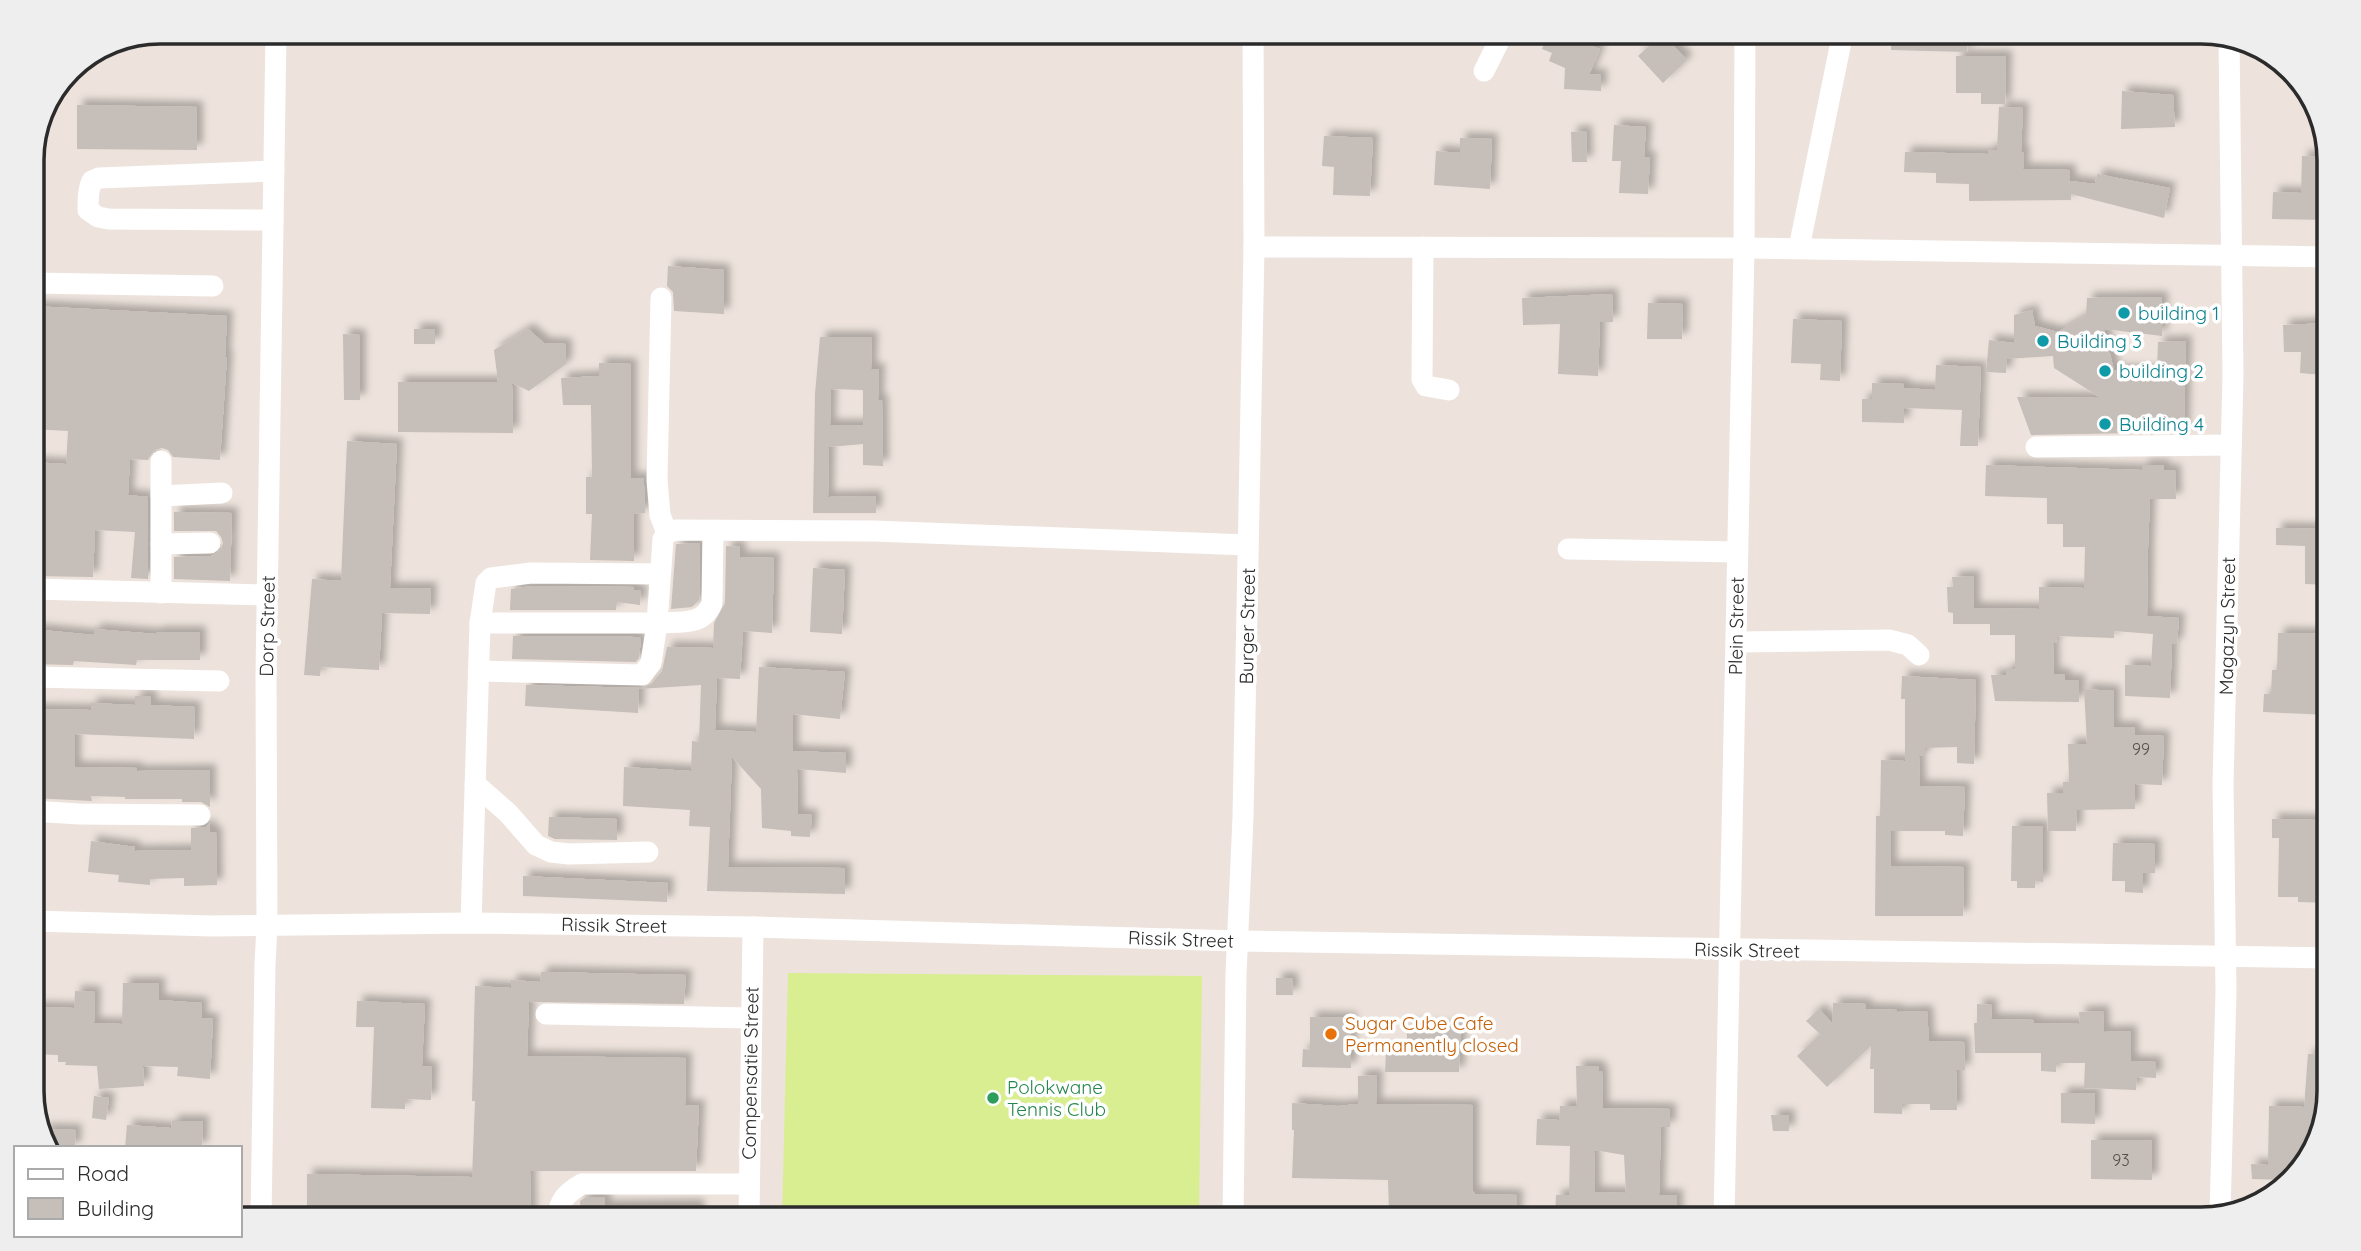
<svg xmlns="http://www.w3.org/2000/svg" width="2361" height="1251" viewBox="0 0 2361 1251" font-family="Quicksand,sans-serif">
  <defs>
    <filter id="shadow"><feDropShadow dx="6" dy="-6" stdDeviation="3.5" flood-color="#0004"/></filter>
  </defs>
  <rect width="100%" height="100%" fill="#ede3dc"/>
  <path fill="#d8ee91" d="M 788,973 L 1202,976 L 1199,1219 L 782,1219 Z"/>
  <g fill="#c6beb8" fill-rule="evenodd" filter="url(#shadow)">
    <path d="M 1549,32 L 1555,32 L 1600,49 L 1589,75 L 1601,74 L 1601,91 L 1564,89 L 1565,68 L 1549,61 L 1552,53 L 1542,49 Z"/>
    <path d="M 1891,32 L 1968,32 L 1967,52 L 1891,50 Z"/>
    <path d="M 1662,34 L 1687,60 L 1663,83 L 1638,56 Z"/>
    <path d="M 1956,56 L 2006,56 L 2005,104 L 1981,104 L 1981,93 L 1956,93 Z"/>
    <path d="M 2122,91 L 2173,95 L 2175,127 L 2121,129 Z"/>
    <path d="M 77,105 L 197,107 L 197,150 L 77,149 Z"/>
    <path d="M 1999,107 L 2023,108 L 2021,152 L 2024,152 L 2023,169 L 2070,170 L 2070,181 L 2095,184 L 2097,174 L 2170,188 L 2164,218 L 2071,194 L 2071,200 L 1969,201 L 1969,184 L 1936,183 L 1936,173 L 1904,172 L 1905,152 L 1988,154 L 1988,150 L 1997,150 Z"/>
    <path d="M 1614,125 L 1646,127 L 1644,157 L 1650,157 L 1648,194 L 1619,193 L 1621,161 L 1612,161 Z"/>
    <path d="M 1586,131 L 1587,162 L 1572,162 L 1571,132 Z"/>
    <path d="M 1324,136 L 1373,138 L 1370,196 L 1333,195 L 1334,167 L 1322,166 Z"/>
    <path d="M 1460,138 L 1492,139 L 1490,189 L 1434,185 L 1436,151 L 1460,153 Z"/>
    <path d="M 2302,156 L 2329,157 L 2329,220 L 2272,219 L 2273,192 L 2301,193 Z"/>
    <path d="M 668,266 L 724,270 L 724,314 L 674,311 L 673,292 L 667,286 Z"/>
    <path d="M 1612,294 L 1613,322 L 1600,322 L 1598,376 L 1558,374 L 1560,324 L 1523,325 L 1522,298 Z"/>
    <path d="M 2162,297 L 2162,336 L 2104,329 L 2114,370 L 2157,371 L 2158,342 L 2186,341 L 2184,432 L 2031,435 L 2017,397 L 2101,398 L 2054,368 L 2053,356 L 2007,359 L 2006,373 L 1986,372 L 1989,340 L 2014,343 L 2014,315 L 2032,310 L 2035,326 L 2058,332 L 2086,316 L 2087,298 Z"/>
    <path d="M 1648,303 L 1683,304 L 1682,339 L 1647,339 Z"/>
    <path d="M 32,306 L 227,316 L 225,357 L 227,357 L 220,460 L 173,457 L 168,450 L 162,448 L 154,450 L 148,460 L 130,459 L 128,495 L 148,497 L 148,579 L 131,578 L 135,532 L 95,530 L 93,577 L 32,576 L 32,462 L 66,464 L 68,431 L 32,429 Z"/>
    <path d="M 1793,319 L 1842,321 L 1840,381 L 1820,380 L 1821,364 L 1791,363 Z"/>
    <path d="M 2329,323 L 2323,375 L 2300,373 L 2301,352 L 2284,352 L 2283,325 Z"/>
    <rect x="414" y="329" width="21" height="15"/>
    <path d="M 528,329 L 544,343 L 566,344 L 566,364 L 529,391 L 512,383 L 513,433 L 398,432 L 398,382 L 498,382 L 494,350 Z"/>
    <path d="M 343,334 L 360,335 L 360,400 L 344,400 Z"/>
    <path d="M 820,337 L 872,337 L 871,369 L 879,369 L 878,400 L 882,400 L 883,466 L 863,465 L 863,444 L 829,447 L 828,497 L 876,496 L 876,513 L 813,513 L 815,394 ZM 831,389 L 863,390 L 863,425 L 830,425 Z"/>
    <path d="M 599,363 L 631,364 L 631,478 L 644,478 L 644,485 L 645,513 L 634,514 L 634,561 L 590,560 L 592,514 L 586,514 L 586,477 L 592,477 L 591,405 L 563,405 L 561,378 L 599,376 Z"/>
    <path d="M 1936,365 L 1981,367 L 1978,446 L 1960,446 L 1962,410 L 1904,408 L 1904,423 L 1862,422 L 1862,399 L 1872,399 L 1872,383 L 1904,384 L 1904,388 L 1935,390 Z"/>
    <path d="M 347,441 L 397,444 L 390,588 L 431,588 L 430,614 L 382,613 L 379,670 L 321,667 L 320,676 L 304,675 L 312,579 L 341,581 Z"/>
    <path d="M 1986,465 L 2142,470 L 2142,465 L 2164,465 L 2164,470 L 2175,470 L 2176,499 L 2150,499 L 2148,548 L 2147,616 L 2179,618 L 2177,644 L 2172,644 L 2170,698 L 2125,696 L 2125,665 L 2151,666 L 2153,634 L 2114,631 L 2114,638 L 2057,636 L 2056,643 L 2053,643 L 2054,674 L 2065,674 L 2065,680 L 2079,680 L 2079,702 L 1995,701 L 1991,675 L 2006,675 L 2006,669 L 2015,669 L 2015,635 L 1990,635 L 1990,624 L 1953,624 L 1953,613 L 1948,612 L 1947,587 L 1953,587 L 1952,577 L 1974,576 L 1974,608 L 2039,609 L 2039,587 L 2084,588 L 2085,547 L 2063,547 L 2063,524 L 2047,524 L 2047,498 L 1985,496 Z"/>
    <path d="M 174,512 L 232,513 L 230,581 L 174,579 L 174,557 L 211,556 L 221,550 L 223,543 L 221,537 L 216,531 L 174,531 Z"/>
    <path d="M 2276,528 L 2325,529 L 2325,550 L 2329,550 L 2329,585 L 2305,584 L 2305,546 L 2276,545 Z"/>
    <path d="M 700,543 L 699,600 L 692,607 L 671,609 L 676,544 Z"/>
    <path d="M 726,546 L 740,547 L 740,557 L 774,558 L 772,633 L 743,631 L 740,679 L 717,678 L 715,730 L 756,732 L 759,667 L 845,672 L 840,719 L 793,714 L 793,751 L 846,753 L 846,773 L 797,769 L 798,814 L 812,815 L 810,837 L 791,836 L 791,831 L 762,828 L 761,789 L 732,757 L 728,867 L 845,868 L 845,894 L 707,891 L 710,827 L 689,826 L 690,810 L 623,806 L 624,767 L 691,771 L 692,741 L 699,742 L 701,685 L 639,689 L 638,713 L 525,706 L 526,685 L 642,688 L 652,683 L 662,671 L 667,647 L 713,648 L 714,623 L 725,603 Z"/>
    <path d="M 813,568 L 845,570 L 842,634 L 810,632 Z"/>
    <path d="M 532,586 L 634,587 L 634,590 L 641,590 L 640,605 L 617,602 L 616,610 L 510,610 L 511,589 Z"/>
    <path d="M 32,629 L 94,635 L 94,629 L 156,634 L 156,632 L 200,632 L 200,660 L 137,660 L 136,665 L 74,661 L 73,665 L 32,664 Z"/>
    <path d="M 2278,633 L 2329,634 L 2329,715 L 2263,712 L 2264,694 L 2271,694 L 2272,670 L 2277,670 Z"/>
    <path d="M 513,636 L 626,636 L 641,638 L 639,658 L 636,662 L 512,659 Z"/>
    <path d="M 1902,676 L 1976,680 L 1974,764 L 1957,763 L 1957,747 L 1925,748 L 1925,756 L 1919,756 L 1920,786 L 1965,787 L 1963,836 L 1945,835 L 1945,831 L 1891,831 L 1891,866 L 1964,867 L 1963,916 L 1875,916 L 1876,816 L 1880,816 L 1881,760 L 1905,761 L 1905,699 L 1901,699 Z"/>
    <path d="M 2084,689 L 2114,691 L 2114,727 L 2135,727 L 2134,735 L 2164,736 L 2162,785 L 2135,784 L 2135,809 L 2077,810 L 2076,831 L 2048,831 L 2047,793 L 2063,793 L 2063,782 L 2069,782 L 2068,744 L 2087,744 Z"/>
    <path d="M 135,696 L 151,696 L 151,705 L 195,707 L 194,739 L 75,734 L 75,767 L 137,768 L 137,771 L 210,770 L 210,807 L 201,802 L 182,802 L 182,799 L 125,799 L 125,797 L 91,796 L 92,801 L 32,798 L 32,709 L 91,710 L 91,703 L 135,705 Z"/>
    <path d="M 549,817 L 617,819 L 617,840 L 555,839 L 548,836 Z"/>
    <path d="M 2272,819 L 2316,820 L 2315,832 L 2329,832 L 2329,903 L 2298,902 L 2298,897 L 2278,897 L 2279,838 L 2272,838 Z"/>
    <path d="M 210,823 L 210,832 L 216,832 L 217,885 L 184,886 L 184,878 L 150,879 L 150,885 L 118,882 L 119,875 L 88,872 L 91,841 L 135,847 L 134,851 L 191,850 L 191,828 L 206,827 Z"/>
    <path d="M 2012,826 L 2043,826 L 2043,882 L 2035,881 L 2035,888 L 2017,888 L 2017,881 L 2011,881 Z"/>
    <path d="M 2113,843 L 2155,844 L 2155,873 L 2143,873 L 2143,893 L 2125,892 L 2125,881 L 2112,881 Z"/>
    <path d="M 523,876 L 668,883 L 667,902 L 523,896 Z"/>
    <path d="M 541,972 L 686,975 L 684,1004 L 529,1002 L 527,1056 L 686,1058 L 685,1106 L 699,1105 L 696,1171 L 530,1171 L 531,1220 L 506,1220 L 506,1214 L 307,1209 L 307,1174 L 472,1177 L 475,1101 L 472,1101 L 475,986 L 511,988 L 511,980 L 540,982 Z"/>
    <path d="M 1276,978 L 1292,978 L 1293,995 L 1276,995 Z"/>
    <path d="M 123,983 L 159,983 L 159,1000 L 202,1003 L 201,1018 L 213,1019 L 210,1079 L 177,1076 L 178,1067 L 143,1066 L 144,1086 L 99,1089 L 97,1066 L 65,1065 L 66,1062 L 58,1062 L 58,1055 L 32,1054 L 32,1007 L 74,1008 L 75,991 L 95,992 L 94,1023 L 122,1024 Z"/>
    <path d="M 357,1001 L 425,1004 L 422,1066 L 432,1067 L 431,1100 L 405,1099 L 405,1109 L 371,1108 L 374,1027 L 356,1027 Z"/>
    <path d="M 1833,1003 L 1866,1004 L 1866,1009 L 1897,1010 L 1897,1012 L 1927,1011 L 1929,1041 L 1964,1042 L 1965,1070 L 1956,1070 L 1957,1110 L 1930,1110 L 1930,1104 L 1902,1104 L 1902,1114 L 1874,1113 L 1874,1069 L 1870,1069 L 1871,1046 L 1827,1087 L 1797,1056 L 1820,1034 L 1806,1021 L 1819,1009 L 1832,1023 Z"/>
    <path d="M 1977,1004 L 1992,1005 L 1991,1019 L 2034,1020 L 2034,1023 L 2080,1024 L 2079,1012 L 2103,1011 L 2104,1032 L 2131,1031 L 2131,1061 L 2156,1062 L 2156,1078 L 2137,1077 L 2136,1090 L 2084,1088 L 2085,1063 L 2056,1063 L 2056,1072 L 2041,1071 L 2041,1053 L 1975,1053 L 1974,1023 L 1977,1023 Z"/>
    <path d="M 1310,1017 L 1351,1018 L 1351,1068 L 1302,1067 L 1303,1049 L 1310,1050 Z"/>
    <path d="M 1407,1026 L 1461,1029 L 1459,1072 L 1385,1072 L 1386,1052 L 1407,1052 Z"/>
    <path d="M 2308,1054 L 2329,1055 L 2329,1091 L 2316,1148 L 2286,1180 L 2252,1179 L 2251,1164 L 2268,1165 L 2269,1106 L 2304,1107 Z"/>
    <path d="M 1576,1066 L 1599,1066 L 1599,1072 L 1602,1071 L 1603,1108 L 1670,1109 L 1670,1127 L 1661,1127 L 1659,1195 L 1677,1195 L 1677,1219 L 1555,1219 L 1556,1195 L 1569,1195 L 1570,1146 L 1536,1145 L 1537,1119 L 1559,1120 L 1560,1106 L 1577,1106 ZM 1594,1150 L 1624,1155 L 1626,1193 L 1595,1192 Z"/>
    <path d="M 1377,1075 L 1376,1104 L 1473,1105 L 1473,1191 L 1475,1194 L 1517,1195 L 1516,1219 L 1411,1219 L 1411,1211 L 1389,1211 L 1388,1180 L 1292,1178 L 1294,1130 L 1292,1130 L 1292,1103 L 1338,1106 L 1358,1104 L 1358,1076 Z"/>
    <path d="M 2061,1093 L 2095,1093 L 2095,1124 L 2061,1123 Z"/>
    <path d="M 94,1096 L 109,1098 L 106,1120 L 92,1118 Z"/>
    <path d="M 1771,1115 L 1789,1115 L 1789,1131 L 1773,1131 Z"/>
    <path d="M 172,1121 L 203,1121 L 202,1148 L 125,1148 L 127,1125 L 171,1128 Z"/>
    <path d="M 42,1129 L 76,1130 L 75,1148 L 48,1148 Z"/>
    <path d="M 2091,1140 L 2152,1140 L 2152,1180 L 2091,1179 Z"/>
    <path d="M 586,1197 L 605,1197 L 605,1206 L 698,1205 L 699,1220 L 586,1220 L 586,1217 L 581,1218 L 580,1201 Z"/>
  </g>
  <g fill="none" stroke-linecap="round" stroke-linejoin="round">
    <g stroke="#fff" stroke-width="21">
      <path d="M 1484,71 L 1501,37 L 1501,32"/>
      <path d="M 273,220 L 109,219 L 98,217 L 88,210 C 88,200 88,189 92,181 L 99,178 L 274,171"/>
      <path d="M 1254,247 L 1744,248 L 2329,257"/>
      <path d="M 1423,247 L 1422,379 L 1426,386 L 1449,390"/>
      <path d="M 1799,248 L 1843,32"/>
      <path d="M 32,283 L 213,286"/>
      <path d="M 661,298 L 657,480 L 660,515 L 667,533"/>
      <path d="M 2036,447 L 2231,445"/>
      <path d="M 161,461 L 161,593"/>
      <path d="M 161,496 L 222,493"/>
      <path d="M 161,544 L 210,543"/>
      <path d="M 1568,549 L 1738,552"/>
      <path d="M 32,589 L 268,595"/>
      <path d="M 480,623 L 657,623 L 663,539 L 667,533 L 676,530 L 874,531 L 1248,545"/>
      <path d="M 1736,642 L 1889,640 L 1908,645 L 1919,655"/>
      <path d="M 479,671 L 642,675 L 651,663 L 657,623 C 680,621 703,627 712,603 L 713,531"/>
      <path d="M 32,677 L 219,681"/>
      <path d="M 475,784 L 508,813 L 536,845 L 551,852 L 569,854 L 648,852"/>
      <path d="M 32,811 L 79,814 L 200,815"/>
      <path d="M 32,921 L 212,926 L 471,923 L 753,927 L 1239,941 L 2329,958"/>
      <path d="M 471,923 L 480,623 L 486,583 L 491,578 L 531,573 L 660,574"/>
      <path d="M 546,1014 L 751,1018"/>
      <path d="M 2220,1214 L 2226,992 L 2223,784 L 2233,376 L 2229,38"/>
      <path d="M 261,1219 L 265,964 L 267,925 L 266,675 L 276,32"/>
      <path d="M 557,1219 C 559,1201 566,1193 582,1184 L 748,1184"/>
      <path d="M 749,1219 L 753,927"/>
      <path d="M 1233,1219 L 1236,974 L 1243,817 L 1254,247 L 1253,32"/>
      <path d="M 1724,1219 L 1744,248 L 1745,32"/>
    </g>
  </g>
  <g fill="#0f9aa8" stroke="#fff" stroke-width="2.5">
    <circle cx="2124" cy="313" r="7"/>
    <circle cx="2043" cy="341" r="7"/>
    <circle cx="2105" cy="371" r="7"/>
    <circle cx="2105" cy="424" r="7"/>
  </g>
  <circle fill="#e8710a" stroke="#fff" stroke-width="2.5" cx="1331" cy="1034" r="7"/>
  <circle fill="#2e9e5b" stroke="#fff" stroke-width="2.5" cx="993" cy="1098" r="7"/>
  <g text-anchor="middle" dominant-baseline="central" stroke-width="7" stroke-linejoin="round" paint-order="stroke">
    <g font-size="16" fill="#52504e">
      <text x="2141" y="749">99</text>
      <text x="2121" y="1160">93</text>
    </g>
    <g font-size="19" fill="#0d838f" stroke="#fff" text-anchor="start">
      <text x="2138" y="313">building 1</text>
      <text x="2057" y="341">Building 3</text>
      <text x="2119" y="371">building 2</text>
      <text x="2119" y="424">Building 4</text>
    </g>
    <g font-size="19" fill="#2b2b2b" stroke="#fff">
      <text transform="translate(267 626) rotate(-89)">Dorp Street</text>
      <text transform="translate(1247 626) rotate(-89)">Burger Street</text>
      <text transform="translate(1736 626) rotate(-89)">Plein Street</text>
      <text transform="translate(2227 626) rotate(-89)">Magazyn Street</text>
      <text transform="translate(614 925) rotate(1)">Rissik Street</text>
      <text transform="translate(1181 939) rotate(2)">Rissik Street</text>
      <text transform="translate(1747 950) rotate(1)">Rissik Street</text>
      <text transform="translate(750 1073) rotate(-89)">Compensatie Street</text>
    </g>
    <g font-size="19" fill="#c56008" stroke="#fff" text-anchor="start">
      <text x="1345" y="1023">Sugar Cube Cafe<tspan x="1345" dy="22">Permanently closed</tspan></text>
    </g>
    <g font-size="19" fill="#27864d" stroke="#fff" text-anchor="start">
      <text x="1007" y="1087">Polokwane<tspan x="1007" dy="22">Tennis Club</tspan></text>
    </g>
  </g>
  <path d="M0 0H2361V1251H0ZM160 44H2201A116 116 0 0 1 2317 160V1091A116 116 0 0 1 2201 1207H160A116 116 0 0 1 44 1091V160A116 116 0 0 1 160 44Z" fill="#eee" fill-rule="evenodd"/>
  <path fill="none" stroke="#2b2b2b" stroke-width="3.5" d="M160 44H2201A116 116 0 0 1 2317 160V1091A116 116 0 0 1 2201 1207H160A116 116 0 0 1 44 1091V160A116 116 0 0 1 160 44Z"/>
  <rect x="14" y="1146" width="228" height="91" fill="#ffffff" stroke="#aaaaaa" stroke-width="2"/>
  <rect x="28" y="1169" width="35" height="10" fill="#ffffff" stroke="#aaaaaa" stroke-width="2"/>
  <text x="77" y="1181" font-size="21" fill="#2b2b2b">Road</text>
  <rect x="28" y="1198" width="35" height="21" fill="#c6beb8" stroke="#aaaaaa" stroke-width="2"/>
  <text x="77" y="1216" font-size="21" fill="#2b2b2b">Building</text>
</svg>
